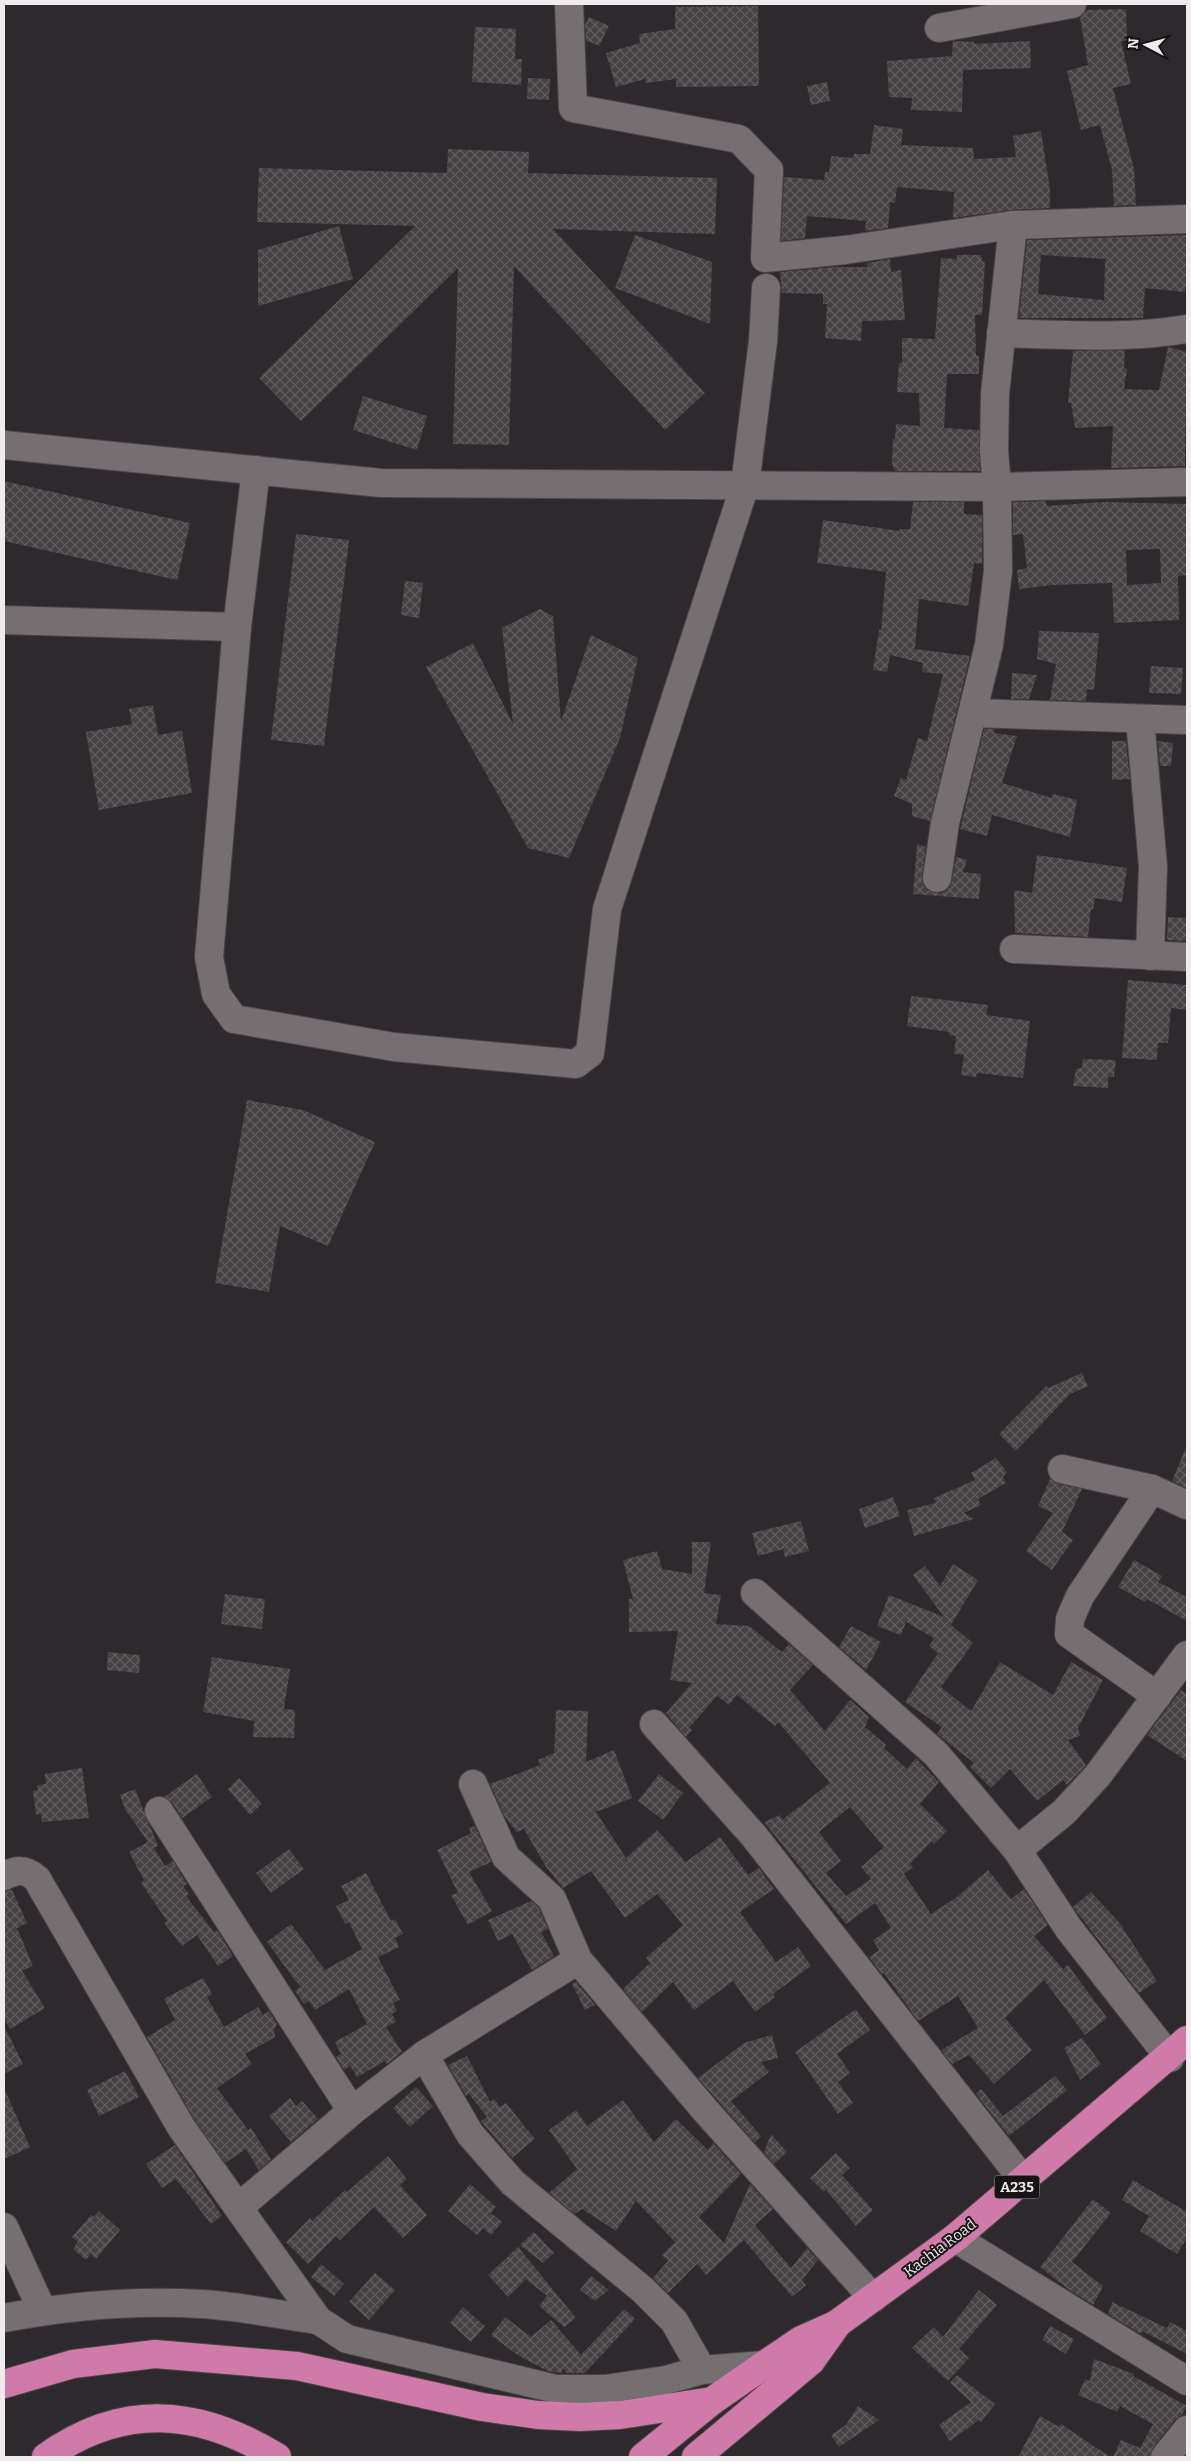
<svg xmlns="http://www.w3.org/2000/svg" width="1191" height="2461" viewBox="0 0 1191 2461" font-family="Bitter,serif">
  <defs>
    <pattern id="building-cross-hatch" width="8" height="8" patternUnits="userSpaceOnUse" patternTransform="scale(1.25)"><rect width="8" height="8" fill="#464143"/><path d="M0 0l8 8M0 8l8-8" fill="none" stroke="#615d5e"/></pattern>
  </defs>
  <rect width="100%" height="100%" fill="#2e292c"/>
  <g fill="url(#building-cross-hatch)" fill-rule="evenodd">
    <path d="M 758,6 L 759,86 L 676,87 L 676,79 L 646,83 L 645,79 L 616,87 L 606,53 L 640,43 L 639,34 L 675,29 L 675,7 Z"/>
    <path d="M 1126,9 L 1127,41 L 1121,41 L 1131,84 L 1113,88 L 1134,169 L 1136,205 L 1114,206 L 1112,170 L 1100,125 L 1081,130 L 1067,71 L 1088,65 L 1080,17 L 1086,10 Z"/>
    <path d="M 589,17 L 609,26 L 599,46 L 586,40 L 585,25 Z"/>
    <path d="M 475,27 L 516,29 L 515,59 L 522,59 L 521,85 L 472,82 Z"/>
    <path d="M 953,41 L 974,42 L 974,44 L 1030,41 L 1031,68 L 963,70 L 962,112 L 911,110 L 912,98 L 889,97 L 887,61 L 952,56 Z"/>
    <path d="M 528,78 L 550,79 L 549,100 L 527,99 Z"/>
    <path d="M 827,82 L 830,101 L 811,105 L 807,86 Z"/>
    <path d="M 874,125 L 903,129 L 901,145 L 973,148 L 974,159 L 1016,157 L 1013,136 L 1041,131 L 1050,190 L 1050,208 L 1011,210 L 953,218 L 954,192 L 897,187 L 895,203 L 890,202 L 888,228 L 865,231 L 866,221 L 807,216 L 805,238 L 781,241 L 784,177 L 824,180 L 825,172 L 829,172 L 831,156 L 853,158 L 854,154 L 870,154 Z"/>
    <path d="M 448,149 L 529,152 L 528,173 L 717,178 L 715,234 L 553,229 L 705,393 L 665,430 L 514,266 L 509,445 L 453,444 L 458,268 L 301,421 L 259,378 L 415,226 L 257,222 L 259,168 L 447,173 Z"/>
    <path d="M 339,226 L 353,279 L 258,306 L 258,250 Z"/>
    <path d="M 635,235 L 712,262 L 710,324 L 615,288 Z"/>
    <path d="M 1187,235 L 1187,275 L 1185,292 L 1145,288 L 1143,318 L 1019,318 L 1027,240 ZM 1041,255 L 1105,259 L 1104,300 L 1038,294 Z"/>
    <path d="M 957,255 L 981,255 L 982,262 L 985,261 L 982,315 L 975,315 L 976,355 L 979,356 L 979,374 L 947,374 L 944,428 L 979,430 L 980,471 L 895,471 L 892,464 L 893,439 L 895,439 L 896,424 L 920,426 L 919,393 L 897,392 L 899,363 L 902,363 L 902,338 L 935,339 L 941,258 L 957,259 Z"/>
    <path d="M 890,259 L 891,272 L 901,270 L 905,320 L 862,321 L 861,341 L 825,338 L 827,304 L 823,304 L 823,294 L 782,293 L 780,272 L 836,267 L 868,267 L 867,263 Z"/>
    <path d="M 1168,347 L 1187,352 L 1185,466 L 1111,468 L 1113,426 L 1075,428 L 1071,403 L 1068,403 L 1073,351 L 1125,350 L 1124,368 L 1127,369 L 1124,389 L 1159,390 Z"/>
    <path d="M 363,396 L 427,416 L 417,450 L 353,430 Z"/>
    <path d="M 4,481 L 190,523 L 177,580 L 4,541 Z"/>
    <path d="M 1046,501 L 1047,506 L 1104,502 L 1187,504 L 1187,575 L 1178,576 L 1179,620 L 1114,623 L 1112,583 L 1052,585 L 1019,589 L 1017,570 L 1027,568 L 1023,534 L 1013,535 L 1013,502 ZM 1160,549 L 1161,583 L 1127,585 L 1126,550 Z"/>
    <path d="M 913,502 L 964,502 L 964,514 L 982,515 L 982,564 L 974,563 L 968,606 L 919,599 L 915,649 L 970,656 L 930,821 L 912,816 L 912,804 L 894,796 L 901,778 L 906,780 L 918,738 L 927,741 L 943,674 L 922,672 L 923,663 L 890,655 L 887,672 L 873,670 L 879,630 L 881,630 L 886,572 L 817,563 L 823,520 L 900,531 L 900,529 L 910,529 Z"/>
    <path d="M 296,534 L 349,540 L 324,746 L 271,740 Z"/>
    <path d="M 405,581 L 423,583 L 419,618 L 401,615 Z"/>
    <path d="M 540,609 L 553,616 L 561,721 L 591,635 L 638,658 L 620,738 L 569,858 L 528,848 L 426,667 L 473,643 L 513,724 L 502,628 Z"/>
    <path d="M 1039,631 L 1099,633 L 1094,690 L 1087,689 L 1086,701 L 1050,700 L 1056,664 L 1037,659 Z"/>
    <path d="M 1151,666 L 1183,668 L 1181,694 L 1149,693 Z"/>
    <path d="M 1012,673 L 1037,675 L 1029,699 L 1011,699 Z"/>
    <path d="M 153,705 L 158,735 L 182,731 L 192,793 L 99,810 L 86,732 L 132,724 L 129,709 Z"/>
    <path d="M 984,729 L 995,729 L 994,733 L 1017,736 L 1002,783 L 1052,798 L 1053,794 L 1077,800 L 1070,837 L 992,815 L 987,836 L 960,829 Z"/>
    <path d="M 1112,741 L 1126,741 L 1130,779 L 1112,780 Z"/>
    <path d="M 1158,741 L 1173,743 L 1171,766 L 1160,766 Z"/>
    <path d="M 917,844 L 926,847 L 922,876 L 922,883 L 927,890 L 935,893 L 942,893 L 949,888 L 952,880 L 956,857 L 967,860 L 963,872 L 981,874 L 979,899 L 913,894 Z"/>
    <path d="M 1037,855 L 1127,868 L 1122,902 L 1095,898 L 1093,910 L 1091,909 L 1088,937 L 1015,933 L 1014,890 L 1032,893 Z"/>
    <path d="M 1168,917 L 1187,918 L 1187,941 L 1167,940 Z"/>
    <path d="M 1128,980 L 1187,985 L 1187,1010 L 1171,1008 L 1168,1043 L 1158,1043 L 1157,1060 L 1122,1058 Z"/>
    <path d="M 911,996 L 988,1005 L 986,1015 L 1030,1021 L 1023,1078 L 977,1073 L 976,1077 L 961,1075 L 964,1055 L 954,1054 L 956,1036 L 949,1035 L 949,1032 L 907,1026 Z"/>
    <path d="M 1083,1059 L 1116,1060 L 1114,1077 L 1108,1077 L 1108,1088 L 1073,1086 L 1076,1069 L 1082,1068 Z"/>
    <path d="M 247,1100 L 303,1110 L 375,1142 L 328,1246 L 280,1226 L 269,1292 L 215,1283 Z"/>
    <path d="M 1082,1373 L 1088,1386 L 1070,1394 L 1016,1451 L 999,1434 L 1046,1386 L 1048,1388 Z"/>
    <path d="M 1187,1445 L 1187,1488 L 1172,1481 Z"/>
    <path d="M 996,1458 L 1007,1472 L 1003,1477 L 1006,1483 L 978,1499 L 981,1505 L 964,1513 L 974,1519 L 914,1536 L 907,1510 L 936,1503 L 934,1498 L 975,1480 L 971,1473 Z"/>
    <path d="M 1050,1479 L 1059,1484 L 1082,1489 L 1062,1532 L 1073,1540 L 1052,1570 L 1026,1551 L 1053,1513 L 1038,1506 Z"/>
    <path d="M 893,1497 L 900,1516 L 865,1528 L 859,1509 Z"/>
    <path d="M 801,1521 L 809,1551 L 785,1557 L 783,1549 L 758,1556 L 752,1533 Z"/>
    <path d="M 692,1542 L 711,1542 L 704,1593 L 721,1595 L 716,1624 L 749,1626 L 782,1652 L 789,1644 L 813,1665 L 790,1690 L 825,1731 L 850,1700 L 869,1717 L 865,1727 L 886,1745 L 884,1748 L 907,1769 L 916,1758 L 939,1782 L 920,1804 L 947,1831 L 934,1844 L 932,1841 L 910,1864 L 913,1867 L 904,1874 L 931,1914 L 957,1897 L 988,1870 L 1011,1899 L 1024,1889 L 1048,1925 L 1034,1936 L 1063,1969 L 1068,1965 L 1107,2018 L 1085,2035 L 1044,1980 L 1005,2018 L 1032,2050 L 994,2084 L 969,2055 L 952,2064 L 941,2050 L 978,2028 L 958,1996 L 918,2021 L 884,1973 L 882,1974 L 869,1957 L 879,1950 L 873,1940 L 891,1928 L 875,1903 L 846,1924 L 764,1822 L 780,1815 L 782,1820 L 830,1783 L 778,1722 L 775,1726 L 737,1695 L 729,1705 L 717,1696 L 689,1728 L 692,1730 L 686,1737 L 666,1713 L 692,1683 L 670,1680 L 678,1631 L 629,1632 L 629,1599 L 633,1599 L 623,1560 L 657,1551 L 662,1569 L 692,1574 ZM 850,1807 L 884,1847 L 861,1867 L 871,1879 L 846,1896 L 826,1873 L 841,1861 L 819,1832 Z"/>
    <path d="M 1134,1560 L 1162,1576 L 1158,1582 L 1187,1597 L 1187,1621 L 1147,1599 L 1145,1602 L 1118,1587 Z"/>
    <path d="M 953,1564 L 978,1580 L 951,1625 L 973,1643 L 941,1687 L 971,1711 L 1000,1662 L 1053,1695 L 1071,1662 L 1103,1680 L 1078,1728 L 1080,1736 L 1068,1740 L 1086,1765 L 1067,1785 L 1063,1780 L 1037,1801 L 1010,1769 L 991,1788 L 970,1767 L 974,1763 L 937,1734 L 942,1727 L 905,1702 L 938,1653 L 929,1646 L 934,1638 L 906,1622 L 901,1635 L 877,1626 L 889,1595 L 944,1617 L 913,1575 L 925,1566 L 940,1586 Z"/>
    <path d="M 225,1594 L 265,1599 L 262,1629 L 221,1624 Z"/>
    <path d="M 851,1626 L 881,1642 L 866,1670 L 839,1647 Z"/>
    <path d="M 108,1652 L 140,1655 L 139,1673 L 107,1670 Z"/>
    <path d="M 212,1657 L 290,1669 L 284,1709 L 295,1710 L 294,1738 L 253,1737 L 254,1721 L 203,1712 Z"/>
    <path d="M 1181,1690 L 1187,1694 L 1187,1761 L 1147,1735 Z"/>
    <path d="M 556,1710 L 588,1711 L 586,1762 L 614,1750 L 632,1798 L 596,1812 L 626,1858 L 657,1830 L 686,1862 L 720,1837 L 748,1875 L 759,1868 L 774,1889 L 740,1912 L 776,1962 L 798,1947 L 811,1966 L 773,1994 L 775,1997 L 755,2012 L 733,1981 L 694,2010 L 673,1982 L 642,2012 L 623,1989 L 650,1963 L 646,1958 L 683,1925 L 657,1894 L 625,1918 L 591,1871 L 563,1888 L 546,1867 L 524,1829 L 517,1832 L 505,1817 L 490,1784 L 540,1765 L 538,1760 L 554,1753 Z"/>
    <path d="M 82,1768 L 89,1818 L 42,1822 L 41,1814 L 36,1815 L 33,1791 L 38,1790 L 37,1785 L 46,1784 L 45,1774 Z"/>
    <path d="M 197,1774 L 212,1797 L 182,1818 L 172,1802 L 164,1797 Z"/>
    <path d="M 659,1774 L 683,1793 L 663,1820 L 638,1801 Z"/>
    <path d="M 239,1778 L 262,1804 L 250,1815 L 228,1789 Z"/>
    <path d="M 135,1789 L 158,1846 L 154,1848 L 165,1866 L 173,1861 L 187,1884 L 183,1886 L 189,1894 L 186,1896 L 214,1932 L 217,1930 L 233,1956 L 218,1966 L 197,1935 L 182,1946 L 164,1923 L 167,1921 L 141,1883 L 144,1880 L 129,1852 L 148,1842 L 125,1809 L 120,1795 Z"/>
    <path d="M 475,1826 L 491,1862 L 469,1872 L 492,1911 L 468,1925 L 451,1895 L 458,1893 L 437,1850 L 471,1833 L 469,1828 Z"/>
    <path d="M 289,1849 L 304,1869 L 271,1893 L 256,1873 Z"/>
    <path d="M 366,1873 L 391,1921 L 395,1919 L 403,1934 L 395,1938 L 399,1947 L 378,1957 L 400,2000 L 393,2003 L 397,2011 L 392,2014 L 396,2022 L 386,2027 L 402,2052 L 387,2064 L 385,2061 L 357,2077 L 350,2066 L 344,2070 L 336,2057 L 341,2054 L 335,2042 L 367,2024 L 349,1989 L 315,2010 L 309,2001 L 304,2004 L 295,1991 L 300,1987 L 267,1942 L 291,1924 L 325,1970 L 362,1949 L 349,1922 L 345,1924 L 336,1906 L 349,1900 L 341,1886 Z"/>
    <path d="M 12,1890 L 27,1923 L 17,1928 L 33,1966 L 22,1971 L 45,2008 L 10,2029 L 4,2019 L 4,1891 Z"/>
    <path d="M 1091,1892 L 1119,1922 L 1157,1981 L 1139,1993 L 1073,1907 Z"/>
    <path d="M 531,1901 L 539,1908 L 548,1929 L 541,1932 L 554,1956 L 532,1970 L 512,1934 L 498,1941 L 488,1920 Z"/>
    <path d="M 203,1978 L 212,1994 L 207,1997 L 224,2027 L 258,2007 L 263,2015 L 269,2011 L 277,2024 L 274,2030 L 275,2037 L 245,2054 L 252,2064 L 217,2088 L 248,2130 L 251,2128 L 271,2159 L 259,2170 L 246,2149 L 225,2163 L 194,2119 L 147,2037 L 175,2020 L 164,1999 Z"/>
    <path d="M 576,1982 L 595,2005 L 585,2010 L 572,1984 Z"/>
    <path d="M 856,2009 L 870,2030 L 837,2054 L 850,2073 L 838,2082 L 853,2103 L 838,2114 L 795,2052 Z"/>
    <path d="M 4,2026 L 23,2064 L 4,2074 Z"/>
    <path d="M 772,2035 L 778,2058 L 761,2062 L 769,2072 L 731,2101 L 761,2136 L 755,2143 L 698,2078 L 744,2043 Z"/>
    <path d="M 1082,2038 L 1101,2064 L 1080,2080 L 1064,2048 Z"/>
    <path d="M 467,2056 L 490,2102 L 494,2099 L 500,2107 L 506,2103 L 535,2139 L 512,2158 L 481,2121 L 487,2117 L 469,2094 L 466,2096 L 448,2065 Z"/>
    <path d="M 125,2071 L 139,2097 L 99,2116 L 87,2090 Z"/>
    <path d="M 1055,2076 L 1067,2090 L 1009,2136 L 976,2094 L 981,2089 L 1003,2116 Z"/>
    <path d="M 416,2087 L 433,2106 L 410,2127 L 393,2108 Z"/>
    <path d="M 4,2088 L 30,2147 L 4,2159 Z"/>
    <path d="M 290,2098 L 296,2106 L 302,2101 L 318,2119 L 291,2142 L 269,2116 Z"/>
    <path d="M 623,2100 L 654,2142 L 676,2119 L 708,2150 L 713,2143 L 741,2174 L 699,2217 L 724,2243 L 750,2184 L 773,2209 L 755,2225 L 791,2268 L 807,2248 L 818,2260 L 802,2280 L 806,2285 L 792,2297 L 744,2240 L 706,2275 L 697,2264 L 668,2293 L 653,2278 L 668,2261 L 662,2255 L 675,2242 L 636,2201 L 616,2231 L 582,2209 L 575,2214 L 549,2193 L 577,2169 L 549,2130 L 576,2110 L 587,2126 Z"/>
    <path d="M 771,2134 L 787,2152 L 774,2164 L 764,2152 Z"/>
    <path d="M 175,2145 L 222,2216 L 211,2224 L 176,2179 L 162,2188 L 146,2164 Z"/>
    <path d="M 836,2153 L 850,2168 L 842,2175 L 873,2210 L 856,2226 L 826,2190 L 824,2192 L 810,2178 Z"/>
    <path d="M 388,2156 L 407,2179 L 400,2185 L 427,2215 L 403,2238 L 374,2207 L 340,2240 L 336,2236 L 308,2264 L 286,2242 L 310,2218 L 312,2221 L 345,2190 L 347,2192 Z"/>
    <path d="M 1133,2180 L 1187,2212 L 1187,2238 L 1177,2254 L 1140,2231 L 1149,2216 L 1122,2200 Z"/>
    <path d="M 470,2184 L 496,2207 L 491,2213 L 502,2222 L 491,2235 L 483,2228 L 477,2235 L 448,2211 Z"/>
    <path d="M 1093,2199 L 1111,2213 L 1072,2262 L 1103,2286 L 1093,2305 L 1068,2289 L 1040,2267 Z"/>
    <path d="M 99,2211 L 120,2230 L 96,2259 L 91,2254 L 86,2260 L 73,2249 L 78,2242 L 72,2237 L 91,2215 L 94,2217 Z"/>
    <path d="M 534,2232 L 554,2253 L 543,2263 L 520,2245 Z"/>
    <path d="M 518,2247 L 576,2318 L 564,2327 L 539,2306 L 547,2296 L 526,2279 L 508,2297 L 488,2275 Z"/>
    <path d="M 321,2264 L 344,2284 L 334,2296 L 311,2277 Z"/>
    <path d="M 375,2273 L 395,2290 L 369,2320 L 349,2302 Z"/>
    <path d="M 591,2276 L 609,2290 L 595,2301 L 580,2290 Z"/>
    <path d="M 979,2290 L 997,2305 L 959,2349 L 969,2358 L 948,2381 L 912,2348 L 934,2327 L 943,2337 Z"/>
    <path d="M 1112,2302 L 1167,2328 L 1170,2322 L 1187,2331 L 1187,2354 L 1142,2331 L 1141,2334 L 1108,2314 Z"/>
    <path d="M 463,2307 L 485,2326 L 471,2342 L 450,2323 Z"/>
    <path d="M 624,2309 L 635,2319 L 585,2373 L 567,2373 L 563,2369 L 561,2373 L 547,2371 L 516,2354 L 491,2335 L 505,2317 L 531,2337 L 551,2320 L 581,2355 Z"/>
    <path d="M 1050,2326 L 1074,2339 L 1066,2354 L 1042,2340 Z"/>
    <path d="M 1094,2359 L 1134,2374 L 1133,2376 L 1187,2406 L 1182,2415 L 1175,2420 L 1153,2447 L 1150,2457 L 1113,2457 L 1121,2440 L 1140,2448 L 1153,2424 L 1120,2406 L 1117,2412 L 1078,2395 L 1085,2379 L 1090,2381 Z"/>
    <path d="M 957,2375 L 995,2404 L 981,2422 L 979,2420 L 950,2441 L 939,2425 L 971,2402 L 950,2383 Z"/>
    <path d="M 858,2406 L 879,2420 L 839,2447 L 831,2435 L 846,2425 Z"/>
    <path d="M 1040,2416 L 1059,2427 L 1061,2424 L 1110,2457 L 1018,2457 Z"/>
  </g>
  <g fill="none" stroke-linecap="round" stroke-linejoin="round">
    <g stroke="#4a4648" stroke-width="30">
      <g id="minor">
        <path d="M 569,4 L 573,108 L 739,139 L 769,170 L 765,258 L 845,250 L 1013,225 L 1187,219"/>
        <path d="M 939,28 L 1072,4"/>
        <path d="M 1001,333 C 1064,335 1126,339 1187,329"/>
        <path d="M 4,445 L 381,483 L 997,487 L 1187,482"/>
        <path d="M 256,470 L 237,627 L 209,957 L 216,994 L 234,1019 L 394,1047 L 576,1064 L 590,1053 L 607,909 L 745,485 L 763,341 L 766,288"/>
        <path d="M 4,620 L 237,627"/>
        <path d="M 974,713 L 1187,720"/>
        <path d="M 1140,719 L 1153,866 L 1150,956"/>
        <path d="M 937,878 L 945,823 L 989,645 L 998,571 L 997,487 L 994,451 L 995,394 L 1013,225"/>
        <path d="M 1014,949 L 1187,957"/>
        <path d="M 1062,1469 L 1152,1489 L 1187,1505"/>
        <path d="M 1152,1489 L 1080,1596 L 1070,1619 L 1069,1634 L 1157,1696"/>
        <path d="M 755,1593 L 936,1754 L 1017,1850 L 1069,1929 L 1170,2058"/>
        <path d="M 654,1724 L 754,1836 L 1024,2181"/>
        <path d="M 473,1784 L 506,1857 L 552,1899 L 578,1960 L 705,2110 L 873,2298"/>
        <path d="M 159,1811 L 352,2111"/>
        <path d="M 1017,1850 L 1064,1812 L 1098,1775 L 1187,1655"/>
        <path d="M 4,1876 C 17,1870 25,1868 37,1879 L 181,2127 L 318,2320 L 347,2339 L 556,2389 L 605,2389 L 666,2380 L 702,2370 L 764,2365"/>
        <path d="M 424,2055 L 470,2134 L 513,2183 L 643,2290 L 674,2321 L 702,2370"/>
        <path d="M 239,2207 L 352,2111 L 424,2055 L 578,1960"/>
        <path d="M 4,2227 L 42,2310"/>
        <path d="M 955,2238 L 1187,2381"/>
        <path d="M 4,2318 C 68,2306 135,2300 201,2304 C 240,2306 279,2315 318,2320"/>
        <path d="M 1165,2457 L 1187,2430"/>
      </g>
    </g>
    <g stroke="#4a4648" stroke-width="30">
      <g id="highway">
        <path d="M 4,2384 L 73,2364 L 155,2354 L 297,2366 L 482,2407 L 538,2415 L 580,2417 L 620,2415 L 712,2401"/>
        <path d="M 46,2457 C 123,2402 199,2409 277,2457"/>
        <path d="M 643,2457 L 712,2401 L 764,2365 L 801,2340 L 837,2324"/>
        <path d="M 696,2457 L 811,2361 L 838,2323 L 955,2238 L 1187,2040"/>
      </g>
    </g>
    <use href="#minor" stroke="#756f72" stroke-width="28"/>
    <use href="#highway" stroke="#d07aa9" stroke-width="28"/>
  </g>
  <g text-anchor="middle" dominant-baseline="central" stroke-width="4" stroke-linejoin="round" paint-order="stroke">
    <rect fill="#151314" stroke="#aeabac" stroke-width="1" x="994.5" y="2175.5" width="45" height="23" rx="4"/>
    <g font-size="14" font-weight="bold" fill="#efeced">
      <text x="1017" y="2187">A235</text>
    </g>
    <g font-size="15" fill="#efeced" stroke="#151314">
      <text transform="translate(940 2248) rotate(-37)">Kachia Road</text>
    </g>
  </g>
  <rect width="1191" height="2461" fill="none" stroke="#efeced" stroke-width="10"/>
  <g transform="translate(1146 45) rotate(276)" stroke="#151314" stroke-width="4" paint-order="stroke">
  <path d="M0-4L9 19L0 12L-9 19Z" fill="#efeced"/>
  <text y="-8" font-size="14" font-weight="bold" text-anchor="middle" fill="#efeced">N</text>
  </g>
</svg>
